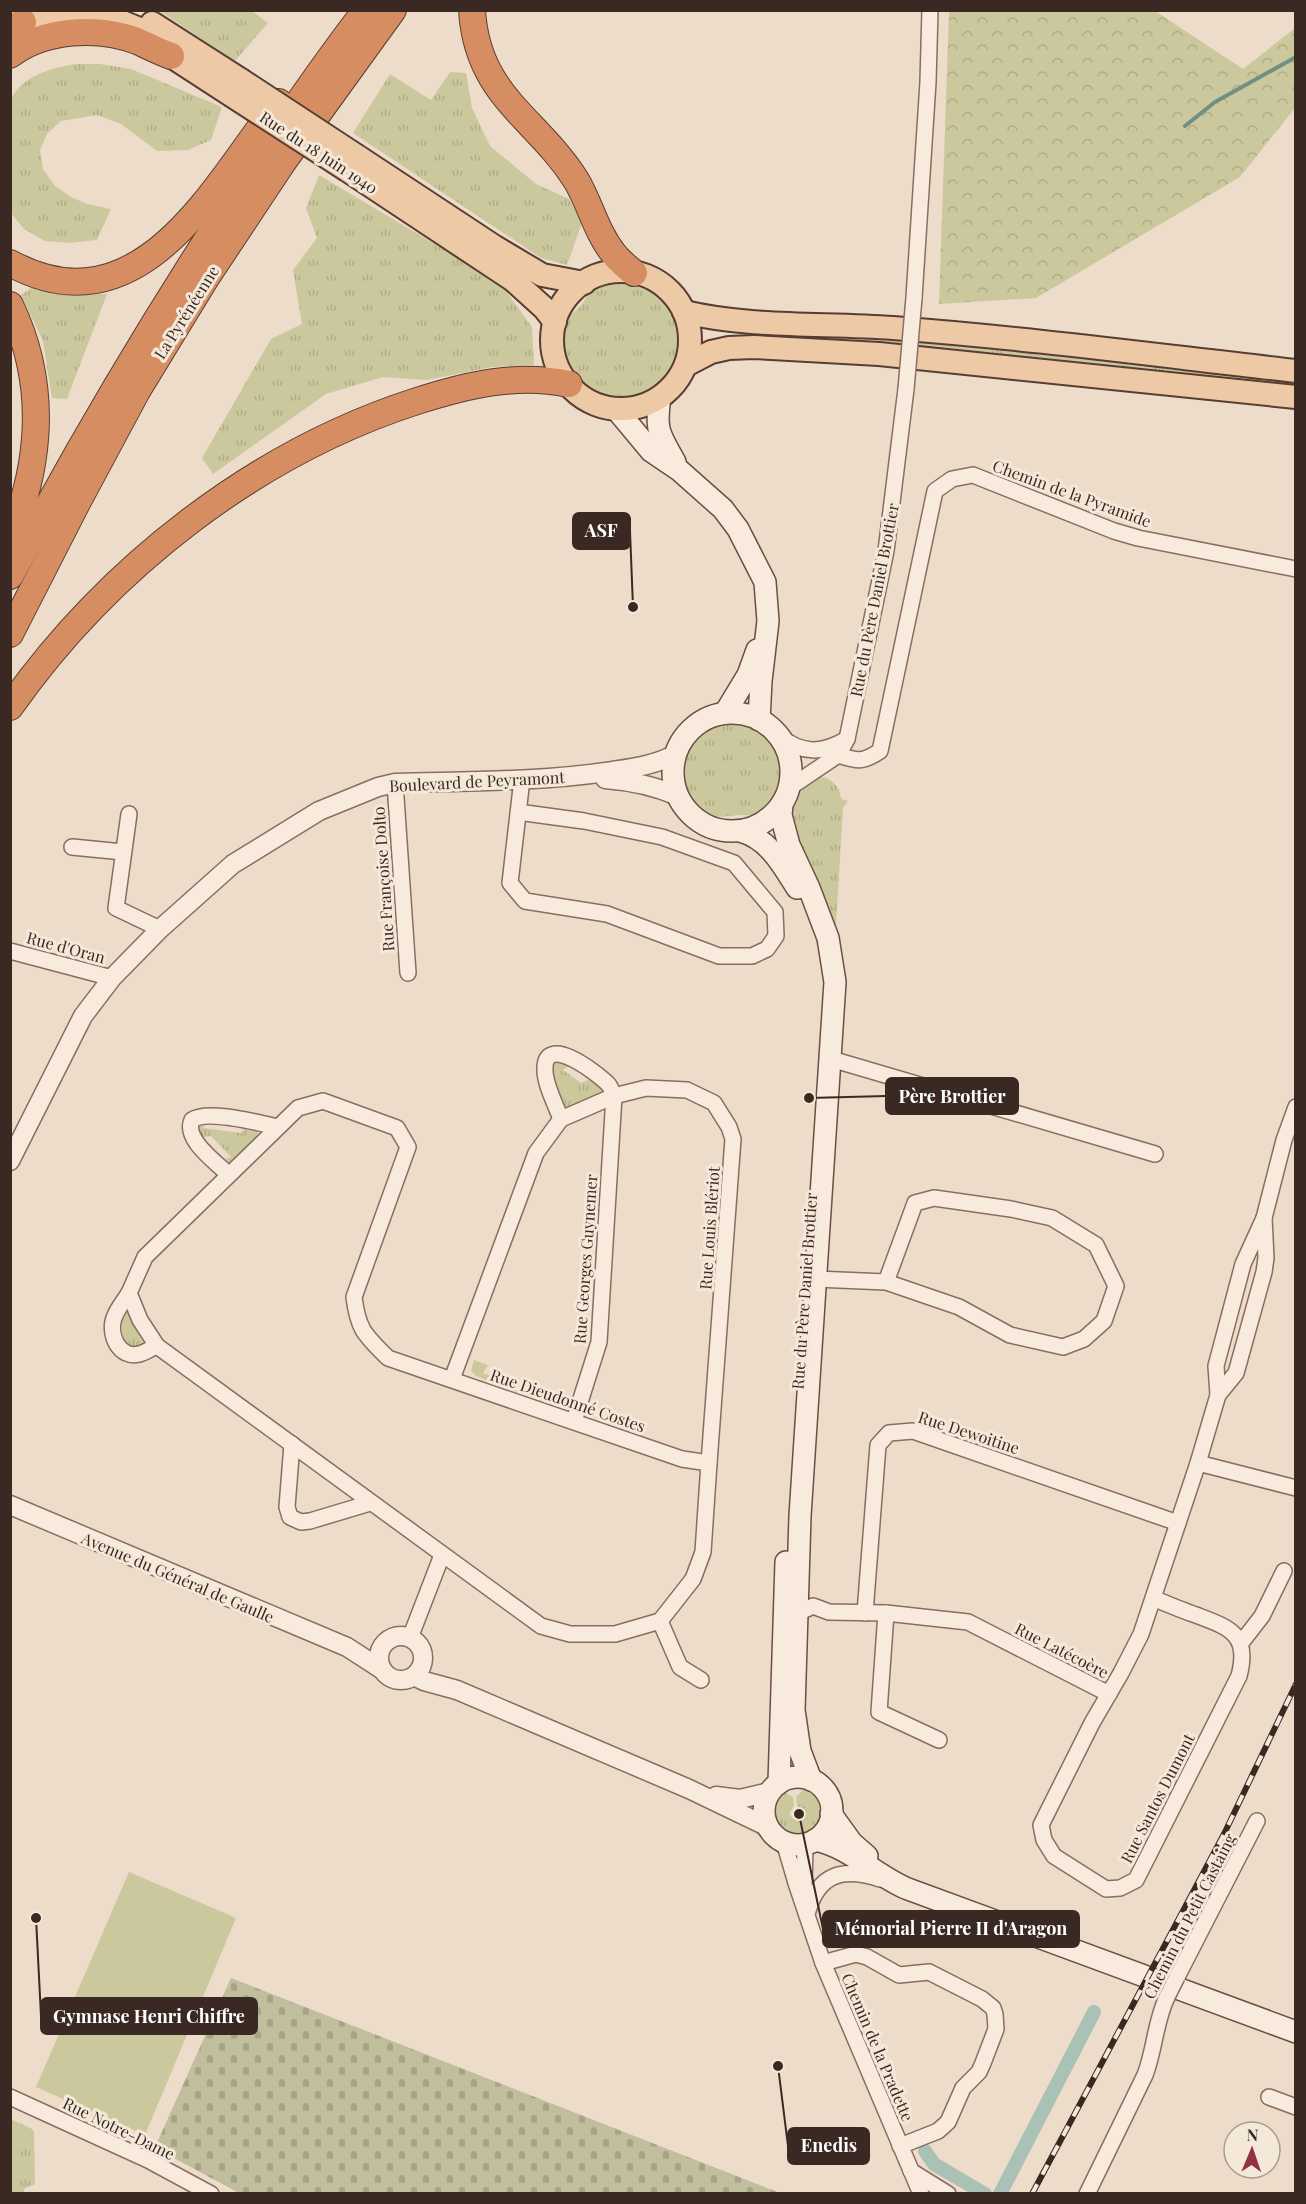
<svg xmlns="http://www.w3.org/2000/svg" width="1306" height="2204" viewBox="0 0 1306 2204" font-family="'Playfair Display',serif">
  <defs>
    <pattern id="grass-tufts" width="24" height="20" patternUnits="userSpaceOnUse" patternTransform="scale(1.5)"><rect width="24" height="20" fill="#cbc89e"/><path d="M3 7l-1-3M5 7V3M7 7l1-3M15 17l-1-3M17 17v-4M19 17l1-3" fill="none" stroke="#afac88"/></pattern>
    <pattern id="forest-crowns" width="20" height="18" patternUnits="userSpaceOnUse" patternTransform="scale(1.5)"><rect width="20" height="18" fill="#cbc89e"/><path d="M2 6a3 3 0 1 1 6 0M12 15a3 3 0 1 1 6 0" fill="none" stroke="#afac88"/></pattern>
    <pattern id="cemetery-stones" width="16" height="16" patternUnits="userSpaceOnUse" patternTransform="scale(1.5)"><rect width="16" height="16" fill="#c0be9c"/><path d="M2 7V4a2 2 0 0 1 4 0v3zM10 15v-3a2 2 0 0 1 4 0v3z" fill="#a6a386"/></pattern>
  </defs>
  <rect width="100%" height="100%" fill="#eddcca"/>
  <g fill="url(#grass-tufts)">
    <path d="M 160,11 L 252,11 L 268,23 L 235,61 Z"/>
    <path d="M 76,64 L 100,64 L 131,69 L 222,107 L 211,140 L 188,150 L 157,151 L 121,124 L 97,115 L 61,121 L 47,134 L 40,150 L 43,169 L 55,186 L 71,197 L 87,204 L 111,209 L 97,240 L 70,243 L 45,241 L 24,229 L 11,213 L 11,99 C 23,75 52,68 76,64 Z"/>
    <path d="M 450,72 L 466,73 L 472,108 L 490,146 L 536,184 L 569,199 L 582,223 L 567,265 L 541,258 L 353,133 L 390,74 L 431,100 Z"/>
    <path d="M 319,175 L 500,283 L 532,327 L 534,365 L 492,367 L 427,380 L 383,377 L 326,394 L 213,474 L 202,458 L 271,339 L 302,324 L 293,270 L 317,238 L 306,208 Z"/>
    <path d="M 625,280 C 726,302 675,422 604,396 C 591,391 580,384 572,371 C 561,354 560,333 569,315 C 577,311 587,301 587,292 L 605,283 Z"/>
    <path d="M 34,286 L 75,296 L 107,294 L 67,399 L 52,398 L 43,341 L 21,295 Z"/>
    <path d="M 756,332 L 940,342 L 1295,380 L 1295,390 L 756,337 Z"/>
    <path d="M 729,722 C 787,725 799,785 752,816 C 737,812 723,821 708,813 C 663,789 682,729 729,722 Z"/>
    <path d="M 818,777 C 831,777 840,786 841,799 L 848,801 L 843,808 L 835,942 L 791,833 L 790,811 L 795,800 L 807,785 Z"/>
    <path d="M 556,1059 L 572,1064 L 563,1070 L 581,1083 L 593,1078 L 603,1090 L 602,1092 L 568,1108 L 562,1107 C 557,1092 544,1073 556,1059 Z"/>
    <path d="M 208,1120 L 203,1128 L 241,1133 L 246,1126 L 257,1129 L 259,1138 L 230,1166 L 221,1160 L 231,1157 L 211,1136 L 200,1138 L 195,1125 Z"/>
    <path d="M 125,1311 L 132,1314 L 135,1328 L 144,1345 L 135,1350 L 120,1341 L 118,1325 Z"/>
    <path d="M 474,1360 L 488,1365 L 483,1373 L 556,1400 L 563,1393 L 570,1395 L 565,1403 L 554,1405 L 476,1376 L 471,1371 Z"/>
    <path d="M 804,1789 C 813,1793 820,1800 820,1811 C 819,1859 742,1824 783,1791 L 793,1797 L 794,1806 L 789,1814 L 794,1819 L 801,1818 L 803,1811 L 797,1806 L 796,1797 Z"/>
    <path d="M 11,2119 L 32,2129 L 34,2132 L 35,2184 L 24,2189 L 24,2193 L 11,2193 Z"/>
  </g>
  <path fill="url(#forest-crowns)" d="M 949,11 L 1155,11 L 1243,69 L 1295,28 L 1295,108 L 1240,177 L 1036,298 L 939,304 Z"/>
  <path fill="url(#cemetery-stones)" d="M 231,1978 L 780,2193 L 239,2193 L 157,2149 L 156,2145 Z"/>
  <path fill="#cbc89e" d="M 129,1872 L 236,1918 L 145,2135 L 36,2087 Z"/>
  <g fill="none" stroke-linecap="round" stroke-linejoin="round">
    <path stroke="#719083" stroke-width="4" d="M 1185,126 L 1215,102 L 1296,57"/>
    <g stroke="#aac1b6" stroke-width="14">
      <path d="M 925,2151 L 934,2164 L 985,2194"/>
      <path d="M 1000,2194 L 1094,2012"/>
    </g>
    <g stroke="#896e5f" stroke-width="18">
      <g id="minor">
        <path d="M 914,298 L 928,82 L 930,10"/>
        <path d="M 779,736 C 802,754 822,754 847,739"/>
        <path d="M 838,755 C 857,761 862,763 880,751 L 935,491 L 952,479 L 973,475 L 1114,531 L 1138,538 L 1296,569"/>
        <path d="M 395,783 L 408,973"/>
        <path d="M 789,788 L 838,755 L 847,739 L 886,551 L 906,389"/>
        <path d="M 518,812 L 584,821 L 662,837 L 734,863 L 775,912 L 776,936 L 767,949 L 752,956 L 719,956 L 607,914 L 525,901 L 510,883 L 522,779"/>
        <path d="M 129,814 L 116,908 L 160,929"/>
        <path d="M 72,847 L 123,852"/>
        <path d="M 10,951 L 112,978"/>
        <path d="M 831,1059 L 1155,1154"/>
        <path d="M 323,1101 L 397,1128 L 408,1147 L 354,1297 C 358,1330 365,1335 388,1358 L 682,1459 L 709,1463 L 703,1552 L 693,1579 L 660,1621 L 615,1634 L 570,1634 L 541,1626 L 157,1346 L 140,1320 L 129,1293 L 145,1257 L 298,1108 Z"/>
        <path d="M 561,1119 C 556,1106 545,1084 545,1071 C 543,1031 597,1073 608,1084 C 611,1087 612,1092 614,1096 L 599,1342 L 574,1421"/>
        <path d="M 229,1175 C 216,1162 183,1139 192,1120 C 207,1109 259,1123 278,1127"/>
        <path d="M 816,1279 L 886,1282 L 959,1307 L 1010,1335 L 1063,1347 L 1084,1339 L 1104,1321 L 1116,1286 L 1096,1245 L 1052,1218 L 1011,1209 L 934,1198 L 915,1203 L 886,1282"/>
        <path d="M 129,1293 C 124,1301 117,1309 114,1318 C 108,1334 119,1359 139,1354 C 145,1353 151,1348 157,1346"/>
        <path d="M 452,1379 L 536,1153 L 561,1119 L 614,1096 L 646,1088 L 687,1090 L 714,1103 L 729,1127 L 733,1139 L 709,1463"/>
        <path d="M 1218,1395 L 1236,1373 L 1264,1272 L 1266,1258 L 1264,1218 L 1284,1140 L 1296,1107"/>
        <path d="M 292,1444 L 287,1507 L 290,1517 L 301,1522 L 310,1521 L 370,1503"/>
        <path d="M 1198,1463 L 1296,1488"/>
        <path d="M 1153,1598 C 1167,1604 1181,1610 1196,1615 C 1230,1628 1250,1634 1239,1676 L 1136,1880 L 1120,1888 L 1106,1889 L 1054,1856 L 1044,1840 L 1041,1825 L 1092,1723 L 1121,1673 L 1141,1634 L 1198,1463 L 1218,1395 L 1216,1366 L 1243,1264 L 1264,1218"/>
        <path d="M 865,1613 L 878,1445 L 889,1433 L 913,1431 L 1178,1523"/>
        <path d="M 886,1613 L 879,1712 L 939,1740"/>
        <path d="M 794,1619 L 798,1613 L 813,1606 L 829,1612 L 886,1613 L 968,1622 L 1109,1694"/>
        <path d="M 660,1621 L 680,1667 L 701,1680"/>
        <path d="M 410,1638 L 442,1555"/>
        <path d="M 1241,1643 L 1262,1616 L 1284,1571"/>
        <path d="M 784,1842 L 796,1883 L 823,1963 L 921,2194"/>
        <path d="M 804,1890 L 805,1844"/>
        <path d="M 807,1914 C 818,1873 843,1867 880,1879"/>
        <path d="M 823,1963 L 856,1954 L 867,1957 L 899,1975 L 929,1972 L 982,1999 L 993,2008 L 995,2014 L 996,2029 L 983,2063 L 979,2072 L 963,2088 L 948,2122 L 938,2131 L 900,2146"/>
        <path d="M 1177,1977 L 1257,1821"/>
        <path d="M 10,2097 L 148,2160 L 211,2194"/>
        <path d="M 1269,2097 L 1296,2107"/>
        <path d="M 911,2171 L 948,2194"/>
        <path d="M 1087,2194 L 1145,2075 C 1155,2049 1155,2022 1167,1997"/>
      </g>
    </g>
    <g stroke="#896e5f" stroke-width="21">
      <g id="tertiary">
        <path d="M 605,779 C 631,781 655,786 678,796"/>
        <path d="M 10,1161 L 83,1016 L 112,978 L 160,929 L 233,864 L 319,811 L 378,787 L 395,783 C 465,781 536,782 606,772 C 631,768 653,766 676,754"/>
        <path d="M 10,1505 L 347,1647 L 381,1669"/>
        <circle cx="401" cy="1658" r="22"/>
        <path d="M 414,1676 L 424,1681 L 457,1690 L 689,1789 L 766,1826"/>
        <path d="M 716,1796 L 740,1799 L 769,1792"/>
      </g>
    </g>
    <g stroke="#6b4f42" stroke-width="24">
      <g id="secondary">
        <path d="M 660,397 C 655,431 659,433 675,462"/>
        <path d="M 616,409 L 651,451 L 679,470 L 723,509 L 738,529 L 765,582 L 768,621 L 761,681 L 759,720"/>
        <path d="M 725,713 L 748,675 L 757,650"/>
        <circle cx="732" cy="772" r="59"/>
        <path d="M 782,804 L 781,815 L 789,845 L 809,888 L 828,938 L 835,982 L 800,1516 L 794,1710 L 800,1751 L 811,1780"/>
        <path d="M 740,831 C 769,839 782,864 797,888"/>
        <circle cx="798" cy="1811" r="34"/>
        <path d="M 779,1783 L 786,1562"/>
        <path d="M 831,1814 L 852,1843 L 867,1856"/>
        <path d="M 815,1840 C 850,1847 876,1876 908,1889 L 1296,2032"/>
      </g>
    </g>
    <g stroke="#573d33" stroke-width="26">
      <g id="primary">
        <path d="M 68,12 L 105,15 L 137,28 L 171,56 L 231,95"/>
        <path d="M 10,19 C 32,24 51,22 70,10"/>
        <path d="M 152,23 L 241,80"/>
        <path d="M 357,156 L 495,247 L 542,275 L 584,283"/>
        <path d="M 347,170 L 513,280 L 544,308 L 555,322"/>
        <circle cx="621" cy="340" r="69"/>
        <path d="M 684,312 C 752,328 824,323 893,328 C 1027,338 1162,356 1296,371"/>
        <path d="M 686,365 L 711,352 L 729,348 L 754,347 L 879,354 L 1296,397"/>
      </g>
    </g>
    <g stroke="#573d33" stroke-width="28">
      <g id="motorway">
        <path d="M 472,10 C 477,96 536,117 576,180 C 590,203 596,232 614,254 C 619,261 627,267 634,273"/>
        <path d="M 10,31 L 23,22"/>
        <path d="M 10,55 C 44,29 98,26 137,41 C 148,46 160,52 171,56"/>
        <path d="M 10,263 C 140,334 214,186 279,102"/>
        <path d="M 10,305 C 47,382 42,461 10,539"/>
        <path d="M 10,576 C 76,452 146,333 223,215 C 268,146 315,76 366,10"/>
        <path d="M 10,634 L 77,503 L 137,391 L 206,278 L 283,162 L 393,10"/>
        <path d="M 10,707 C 108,568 255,453 417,401 C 467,385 517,373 569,384"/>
      </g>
    </g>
    <use href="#minor" stroke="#f8ebdd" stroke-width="15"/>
    <use href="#tertiary" stroke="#f8ebdd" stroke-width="18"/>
    <use href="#secondary" stroke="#f8ebdd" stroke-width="21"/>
    <use href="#primary" stroke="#edc9a5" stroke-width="22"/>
    <use href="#motorway" stroke="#d68d61" stroke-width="26"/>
    <g stroke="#3a2922" stroke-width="6">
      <path id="rail" d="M 1032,2194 L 1224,1834 L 1296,1684"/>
    </g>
    <use href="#rail" stroke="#f4e8d9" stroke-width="4" stroke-dasharray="11" stroke-linecap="butt"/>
    <g stroke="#896e5f" stroke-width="18" stroke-linecap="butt">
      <g id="minor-bridge">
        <path d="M 906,389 L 914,298"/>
        <path d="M 1167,1997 L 1177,1977"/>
      </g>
    </g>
    <g stroke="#573d33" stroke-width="26" stroke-linecap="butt">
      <g id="primary-bridge">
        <path d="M 241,80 L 357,156"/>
        <path d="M 231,95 L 347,170"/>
      </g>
    </g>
    <use href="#minor-bridge" stroke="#f8ebdd" stroke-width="15"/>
    <use href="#primary-bridge" stroke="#edc9a5" stroke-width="22"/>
  </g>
  <g text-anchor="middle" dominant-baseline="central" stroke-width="6" stroke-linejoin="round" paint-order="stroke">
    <g font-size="16" fill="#3a2922" stroke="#f4e8d9">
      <text transform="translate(319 152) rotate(33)">Rue du 18 Juin 1940</text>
      <text transform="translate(186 312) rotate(-58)">La Pyrénéenne</text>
      <text transform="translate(1072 493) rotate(20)">Chemin de la Pyramide</text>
      <text transform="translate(874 600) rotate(-79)">Rue du Père Daniel Brottier</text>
      <text transform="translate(477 781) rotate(-3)">Boulevard de Peyramont</text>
      <text transform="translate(383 879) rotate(-94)">Rue Françoise Dolto</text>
      <text transform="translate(66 947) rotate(15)">Rue d'Oran</text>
      <text transform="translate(709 1228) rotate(-86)">Rue Louis Blériot</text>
      <text transform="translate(585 1259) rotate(-86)">Rue Georges Guynemer</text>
      <text transform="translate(804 1291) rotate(-86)">Rue du Père Daniel Brottier</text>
      <text transform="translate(568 1400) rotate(19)">Rue Dieudonné Costes</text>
      <text transform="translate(969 1432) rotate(18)">Rue Dewoitine</text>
      <text transform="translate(178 1577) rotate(23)">Avenue du Général de Gaulle</text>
      <text transform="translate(1062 1650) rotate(27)">Rue Latécoère</text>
      <text transform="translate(1157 1798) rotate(-63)">Rue Santos Dumont</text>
      <text transform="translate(1189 1916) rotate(-63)">Chemin du Petit Castaing</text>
      <text transform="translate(878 2047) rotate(67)">Chemin de la Pradette</text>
      <text transform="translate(119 2128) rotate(26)">Rue Notre-Dame</text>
    </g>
  </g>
  <path fill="none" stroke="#3a2922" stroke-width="2" d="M633 607L630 531M809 1098L886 1096M799 1814L823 1929M36 1918L41 2016M778 2066L788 2146"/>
  <g fill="#3a2922" stroke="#f4e8d9" stroke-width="2">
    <circle cx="633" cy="607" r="6"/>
    <circle cx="809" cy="1098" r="6"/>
    <circle cx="799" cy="1814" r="6"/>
    <circle cx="36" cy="1918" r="6"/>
    <circle cx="778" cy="2066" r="6"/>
  </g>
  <g fill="#3a2922" stroke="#3a2922" stroke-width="2">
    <rect x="573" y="513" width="57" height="36" rx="6"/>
    <rect x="886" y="1078" width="132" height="36" rx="6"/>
    <rect x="823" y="1911" width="256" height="36" rx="6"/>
    <rect x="41" y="1998" width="216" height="36" rx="6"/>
    <rect x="788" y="2128" width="81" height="36" rx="6"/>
  </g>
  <g font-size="18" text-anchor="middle" font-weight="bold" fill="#fff">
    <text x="601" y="537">ASF</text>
    <text x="952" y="1103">Père Brottier</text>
    <text x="951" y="1935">Mémorial Pierre II d'Aragon</text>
    <text x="149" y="2023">Gymnase Henri Chiffre</text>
    <text x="829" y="2152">Enedis</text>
  </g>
  <rect width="1306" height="2204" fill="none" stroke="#3a2922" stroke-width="24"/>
  <g transform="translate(1252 2150) rotate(2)"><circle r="28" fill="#f4e8d9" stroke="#aa9c90" stroke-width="1.5"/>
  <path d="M0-4.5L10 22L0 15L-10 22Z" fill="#943245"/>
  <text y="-9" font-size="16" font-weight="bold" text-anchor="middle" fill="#3a2922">N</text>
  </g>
</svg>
